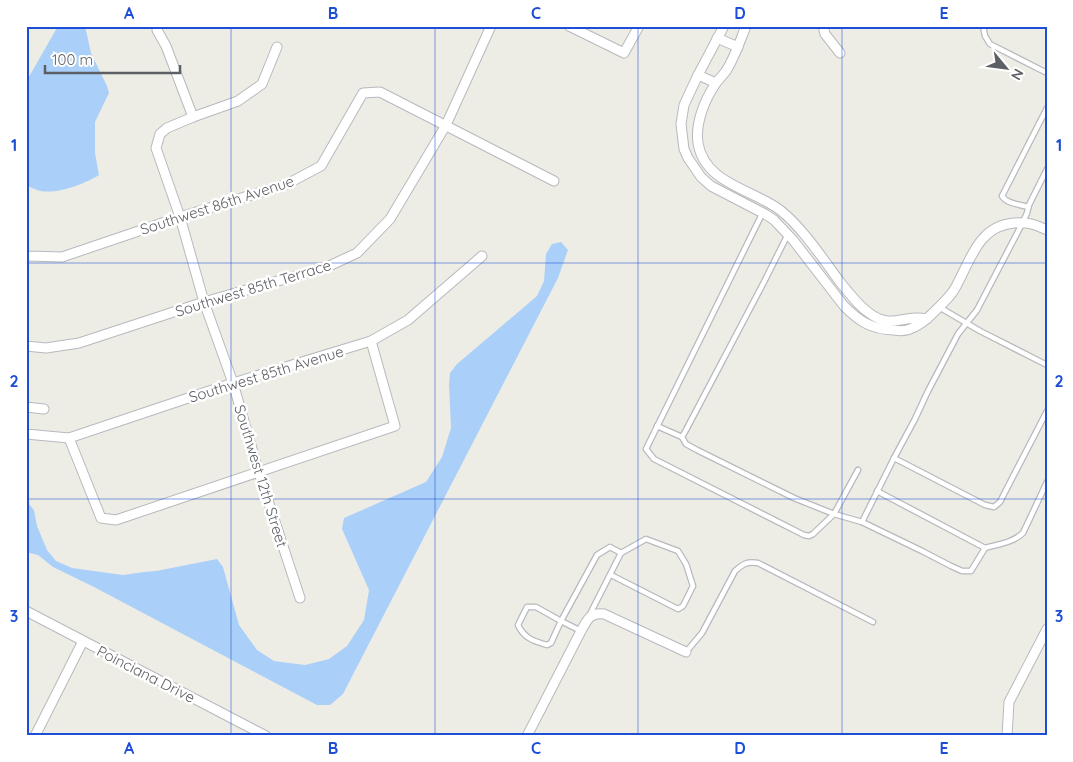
<svg xmlns="http://www.w3.org/2000/svg" width="1073" height="762" viewBox="0 0 1073 762" font-family="Quicksand,sans-serif">
  <rect width="100%" height="100%" fill="#eeede5"/>
  <g fill="#aad0f9">
    <path d="M 58,26 L 85,26 L 91,53 L 107,86 L 109,93 L 95,122 L 95,153 L 99,175 C 85,184 54,196 37,190 C 34,189 30,187 26,185 L 26,82 Z"/>
    <path d="M 561,242 L 568,250 L 558,278 L 343,694 L 330,705 L 317,705 L 94,587 L 53,567 L 38,555 L 26,552 L 26,501 L 34,510 L 37,526 L 47,550 L 56,561 L 72,568 L 123,575 L 144,572 L 156,571 L 217,559 L 223,567 L 239,625 L 257,650 L 274,661 L 305,665 L 329,659 L 347,646 L 364,620 L 369,590 L 342,529 L 344,518 L 426,482 L 442,457 L 451,428 L 449,385 L 450,373 L 457,364 L 537,296 L 544,281 L 546,254 L 552,244 Z"/>
  </g>
  <g fill="none" stroke-linecap="round" stroke-linejoin="round">
    <g stroke="#b7b9be" stroke-width="7">
      <g id="service">
        <path d="M 983,26 L 985,36 L 990,44 L 1047,73"/>
        <path d="M 1047,169 L 1029,205 L 1027,213 L 1023,222 L 977,310 L 958,334 L 928,391 L 915,419 L 894,458 L 985,505 L 994,507 L 1000,502 L 1004,494 L 1047,411"/>
        <path d="M 1028,207 C 1019,204 1007,204 1002,196 L 1047,108"/>
        <path d="M 763,212 L 646,449 L 654,459 L 804,535 L 809,536 L 813,534 L 834,514 L 858,470"/>
        <path d="M 788,234 L 764,282 L 686,430 L 682,437 L 686,444 L 697,450 L 794,498 L 834,514 L 862,522 L 922,551 L 951,566 L 962,571 L 971,571 L 985,548 C 999,544 1012,543 1023,533 L 1047,482"/>
        <path d="M 939,307 L 980,331 L 1047,365"/>
        <path d="M 657,426 L 682,437"/>
        <path d="M 877,491 L 985,548"/>
        <path d="M 862,522 L 894,458"/>
        <path d="M 611,575 L 678,609 L 683,606 L 693,586 L 686,564 L 678,551 L 646,539 L 621,553"/>
        <path d="M 527,607 L 536,607 L 561,621 L 551,643 L 547,645 C 533,641 524,638 518,625 Z"/>
        <path d="M 581,631 L 561,621 L 597,555 L 610,547 L 621,553 L 589,616"/>
        <path d="M 686,652 L 702,633 L 735,571 C 743,564 747,561 758,563 L 873,622"/>
      </g>
    </g>
    <g stroke="#b7b9be" stroke-width="11">
      <g id="minor">
        <path d="M 569,26 L 624,53 L 639,26"/>
        <path d="M 724,26 L 698,75 L 684,105 L 681,124 L 684,149 L 688,158 L 701,177 L 711,186 L 765,214 L 774,220 L 793,240 L 844,306 C 860,322 871,329 894,330 C 900,331 907,331 912,328 C 920,325 928,318 934,312 C 941,305 949,298 954,290 C 970,263 977,226 1014,223 C 1028,222 1034,224 1047,230"/>
        <path d="M 746,26 C 740,41 735,57 726,71 C 723,75 719,79 716,83 C 705,99 695,123 698,143 C 704,183 752,189 780,210 C 802,227 823,259 840,282 C 850,294 859,307 872,315 C 889,326 898,319 916,318 C 919,318 923,318 927,319"/>
        <path d="M 823,26 L 825,34 L 840,53"/>
        <path d="M 157,30 L 166,46 L 193,117"/>
        <path d="M 717,38 L 738,47"/>
        <path d="M 277,47 L 262,84 L 238,101 L 193,117 L 167,128 L 160,134 L 156,148 L 180,217 L 204,302 L 233,383 L 259,473 L 300,598"/>
        <path d="M 698,75 L 716,83"/>
        <path d="M 26,255 L 28,256 L 62,257 L 180,217 L 287,184 L 321,166 L 363,93 L 380,92 L 554,181"/>
        <path d="M 26,346 L 46,348 L 79,343 L 204,302 L 327,267 L 357,253 L 390,219 L 446,125 L 491,26"/>
        <path d="M 26,407 L 44,409"/>
        <path d="M 26,434 L 69,438 L 233,383 L 371,341 L 408,320 L 482,256"/>
        <path d="M 69,438 L 101,518 L 116,520 L 395,426 L 371,341"/>
        <path d="M 26,611 L 266,736"/>
        <path d="M 35,736 L 83,641"/>
        <path d="M 527,736 L 581,631 C 587,620 590,612 604,614 L 686,652"/>
        <path d="M 1007,736 L 1009,702 L 1047,629"/>
      </g>
    </g>
    <use href="#service" stroke="#fff" stroke-width="4.5"/>
    <use href="#minor" stroke="#fff" stroke-width="9"/>
  </g>
  <path fill="none" stroke="#1d4ed8" stroke-width="1" stroke-opacity="0.55" d="M 231,26 L 231,736M 435,26 L 435,736M 638,26 L 638,736M 842,26 L 842,736M 26,263 L 1047,263M 26,499 L 1047,499"/>
  <g text-anchor="middle" dominant-baseline="central" stroke-width="5" stroke-linejoin="round" paint-order="stroke">
    <g font-size="15" fill="#5c5f64" stroke="#fff">
      <text transform="translate(217 205) rotate(-18)">Southwest 86th Avenue</text>
      <text transform="translate(253 288) rotate(-17)">Southwest 85th Terrace</text>
      <text transform="translate(266 374) rotate(-17)">Southwest 85th Avenue</text>
      <text transform="translate(261 476) rotate(73)">Southwest 12th Street</text>
      <text transform="translate(146 674) rotate(27)">Poinciana Drive</text>
    </g>
  </g>
  <rect width="1073" height="762" fill="none" stroke="#ffffff" stroke-width="55"/>
  <g transform="translate(1006 68) rotate(119)" stroke="#ffffff" stroke-width="4" paint-order="stroke">
  <path d="M0-4L9 19L0 12L-9 19Z" fill="#5c5f64"/>
  <text y="-8" font-size="14" font-weight="bold" text-anchor="middle" fill="#5c5f64">N</text>
  </g>
  <path d="M45 65v8h135v-8" fill="none" stroke="#5c5f64" stroke-width="2.5"/>
  <text x="52" y="65" font-size="15" fill="#5c5f64" stroke="#ffffff" stroke-width="4" paint-order="stroke">100 m</text>
  <rect x="28" y="28" width="1018" height="706" fill="none" stroke="#1d4ed8" stroke-width="2"/>
  <g font-size="16" text-anchor="middle" font-weight="bold" fill="#1d4ed8">
    <text x="129" y="19">A</text>
    <text x="333" y="19">B</text>
    <text x="536" y="19">C</text>
    <text x="740" y="19">D</text>
    <text x="944" y="19">E</text>
    <text x="14" y="151">1</text>
    <text x="1059" y="151">1</text>
    <text x="14" y="387">2</text>
    <text x="1059" y="387">2</text>
    <text x="14" y="622">3</text>
    <text x="1059" y="622">3</text>
    <text x="129" y="754">A</text>
    <text x="333" y="754">B</text>
    <text x="536" y="754">C</text>
    <text x="740" y="754">D</text>
    <text x="944" y="754">E</text>
  </g>
</svg>
